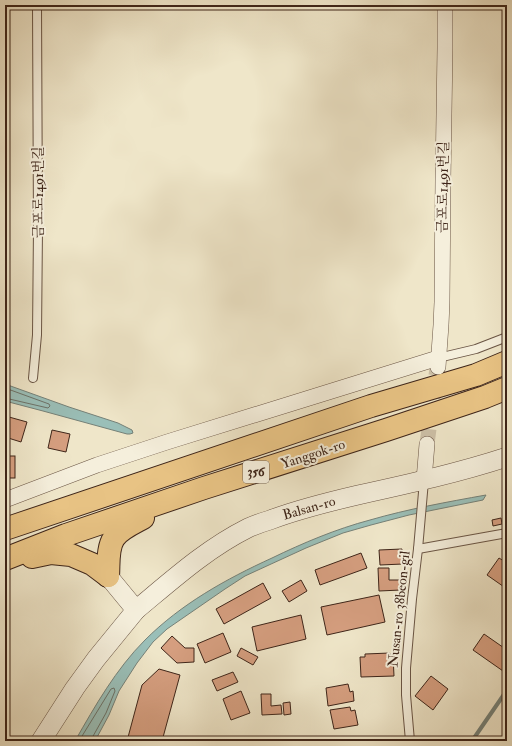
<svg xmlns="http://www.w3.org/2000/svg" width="512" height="746" viewBox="0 0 512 746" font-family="'IM FELL Double Pica','Noto Serif KR',serif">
  <rect width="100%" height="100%" fill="#efe6c9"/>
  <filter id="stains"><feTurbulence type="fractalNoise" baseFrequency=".005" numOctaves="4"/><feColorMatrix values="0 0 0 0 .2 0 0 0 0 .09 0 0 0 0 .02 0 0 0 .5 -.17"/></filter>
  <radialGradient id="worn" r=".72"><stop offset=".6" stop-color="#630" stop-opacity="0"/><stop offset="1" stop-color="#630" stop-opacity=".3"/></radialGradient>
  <g fill="#9abfb8" stroke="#758178">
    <path d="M 5,384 L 69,407 L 118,423 L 132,430 L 133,433 L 130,434 L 127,434 L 43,411 L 5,401 Z"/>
    <path d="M 486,495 L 483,500 L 409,515 L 371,525 L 343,533 L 306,548 L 245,576 L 225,589 L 167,629 L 153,642 L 137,663 L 119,691 L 109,715 L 95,741 L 75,741 C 95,706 116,669 145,640 C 181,604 226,579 272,558 C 303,543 336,529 370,520 C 408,509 447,502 486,495 Z"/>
  </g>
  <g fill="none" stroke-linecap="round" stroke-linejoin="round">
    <g stroke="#6c7268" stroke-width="1">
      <path d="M 5,388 L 49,404 L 50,406 L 48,408 L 5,398"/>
      <path d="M 79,741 L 111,689 L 114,688 L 115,691 L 106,713 L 92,738 L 91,741"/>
    </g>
    <path stroke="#758178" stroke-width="4" d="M 472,741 L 507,690"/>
  </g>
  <g fill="#d59e7f" stroke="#3e2519">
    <path d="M 9,417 L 27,422 L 21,442 L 5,437 L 5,431 Z"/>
    <path d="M 52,430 L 70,434 L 66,452 L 48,448 Z"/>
    <rect x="5" y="456" width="10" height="22"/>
    <path d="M 501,518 L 502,524 L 493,526 L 492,520 Z"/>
    <path d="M 402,549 L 403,564 L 380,565 L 379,550 Z"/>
    <path d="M 361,553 L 367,568 L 320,585 L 315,570 Z"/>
    <path d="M 499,558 L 507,563 L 507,589 L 487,575 Z"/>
    <path d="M 378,568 L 389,568 L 389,580 L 400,580 L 401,590 L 379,591 Z"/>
    <path d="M 301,580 L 307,591 L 289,602 L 282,591 Z"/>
    <path d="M 263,583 L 271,598 L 224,624 L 216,609 Z"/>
    <path d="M 379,595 L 385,622 L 327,635 L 321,607 Z"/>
    <path d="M 301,615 L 306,639 L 257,651 L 252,627 Z"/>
    <path d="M 223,633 L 231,652 L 205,663 L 197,644 Z"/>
    <path d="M 484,634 L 507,650 L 507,666 L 503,671 L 473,650 Z"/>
    <path d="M 172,636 L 185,648 L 194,648 L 194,662 L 177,663 L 161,648 Z"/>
    <path d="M 241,648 L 258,657 L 253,665 L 237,656 Z"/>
    <path d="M 390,653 L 390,657 L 393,656 L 394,676 L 361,677 L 360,657 L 365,657 L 365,654 Z"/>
    <path d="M 159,669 L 180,675 L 162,741 L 127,741 L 142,685 Z"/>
    <path d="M 233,672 L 238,682 L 217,691 L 212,680 Z"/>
    <path d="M 431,676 L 448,689 L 433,710 L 415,696 Z"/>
    <path d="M 348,684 L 350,692 L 353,691 L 354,701 L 328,706 L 326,688 Z"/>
    <path d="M 241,691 L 250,713 L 231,720 L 223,699 Z"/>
    <path d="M 261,694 L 271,694 L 271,706 L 281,705 L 282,714 L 262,715 Z"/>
    <path d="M 290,702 L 291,714 L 284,715 L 283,703 Z"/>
    <path d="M 350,707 L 351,711 L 355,710 L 358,725 L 334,729 L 330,710 Z"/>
  </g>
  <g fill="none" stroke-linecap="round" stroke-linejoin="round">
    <path stroke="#ccbfa6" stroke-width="15" stroke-dasharray="15 8" stroke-linecap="butt" d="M 427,444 L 437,368"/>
    <g stroke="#6a5545" stroke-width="10">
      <g id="service">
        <path d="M 438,358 L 476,349 L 507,337"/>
        <path d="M 33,378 L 37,335 L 38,228 L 37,5"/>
        <path d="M 418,549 L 507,533"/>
        <path d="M 410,741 L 406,695 L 406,668 L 412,599 L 418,549 L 424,481"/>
      </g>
    </g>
    <g stroke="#6a5545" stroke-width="16">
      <g id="minor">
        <path d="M 438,367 L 441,325 L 442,302 L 443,180 L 445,48 L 445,5"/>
        <path d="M 424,480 L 427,444"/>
        <path d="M 5,500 L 97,465 L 167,442 L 438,358"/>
      </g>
    </g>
    <g stroke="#6a5545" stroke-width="20">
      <g id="tertiary">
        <path d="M 108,576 L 136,610 C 171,581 206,549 248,528 C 255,525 263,522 270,520 C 299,509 328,502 358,495 C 408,484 458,473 507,457"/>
        <path d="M 41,741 L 75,688 L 96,659 L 136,610"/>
      </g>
    </g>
    <g stroke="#3e2519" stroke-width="24">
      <g id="trunk">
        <path d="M 5,529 L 371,406 L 476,375 L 507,362"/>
        <path d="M 32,557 L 51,553 L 71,555 L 92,564 L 108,576"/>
        <path d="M 5,559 L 66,535 L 204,488 L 386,430 L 485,397 L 507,388"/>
        <path d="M 108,576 C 109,564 107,548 114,538 C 120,529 134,523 143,518"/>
      </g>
    </g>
    <use href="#service" stroke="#f5efdc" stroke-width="8"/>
    <use href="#minor" stroke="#f5efdc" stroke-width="15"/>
    <use href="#tertiary" stroke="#f5efdc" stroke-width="19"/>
    <use href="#trunk" stroke="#e8c384" stroke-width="22"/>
  </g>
  <g text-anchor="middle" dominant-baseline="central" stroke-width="4" stroke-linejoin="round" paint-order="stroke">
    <rect fill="#f5efdc" stroke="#756254" stroke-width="1" x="243" y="461" width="26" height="22" rx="3"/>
    <g font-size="13" font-weight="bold" fill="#3e2519">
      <text x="256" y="472">356</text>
    </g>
    <g font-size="14" fill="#3e2519" stroke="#f5efdc">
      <text transform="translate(443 187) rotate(-89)">금포로1491번길</text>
      <text transform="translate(38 192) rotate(-90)">금포로1491번길</text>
      <text transform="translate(313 454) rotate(-18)">Yanggok-ro</text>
      <text transform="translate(309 508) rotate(-16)">Balsan-ro</text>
      <text transform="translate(399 609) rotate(-84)">Nusan-ro 38beon-gil</text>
    </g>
  </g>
  <rect width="512" height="746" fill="none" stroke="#efe6c9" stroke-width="20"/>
  <rect x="6" y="6" width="500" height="734" fill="none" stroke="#3e2519" stroke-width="2"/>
  <rect x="10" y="10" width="492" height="726" fill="none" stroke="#3e2519"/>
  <rect width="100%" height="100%" filter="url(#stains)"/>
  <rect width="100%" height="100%" fill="url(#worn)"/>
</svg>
